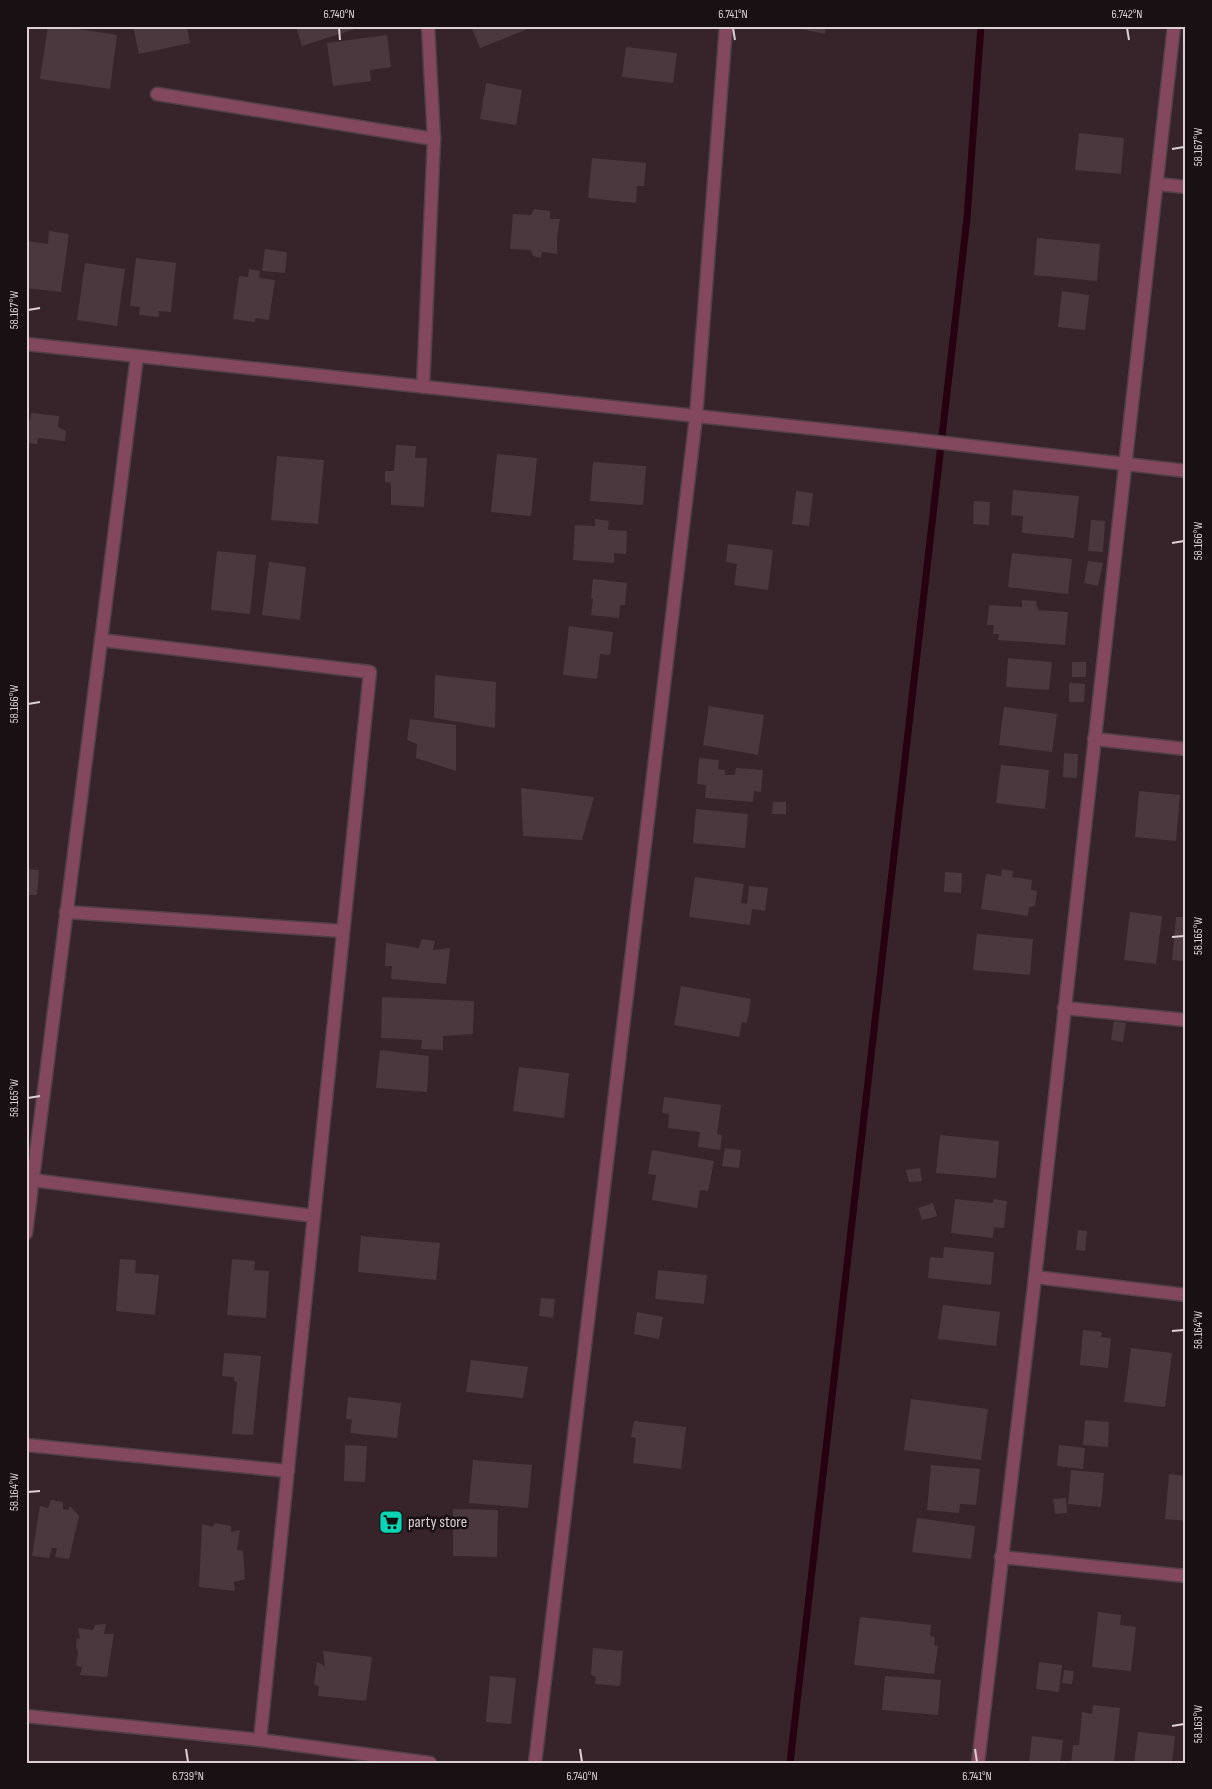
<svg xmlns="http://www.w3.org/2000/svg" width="1212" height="1789" viewBox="0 0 1212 1789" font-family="'Sofia Sans Condensed',sans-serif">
  <rect width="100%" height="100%" fill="#36242a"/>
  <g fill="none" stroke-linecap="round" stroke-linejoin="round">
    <path stroke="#260010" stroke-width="7" d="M 790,1763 L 967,218 L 981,26"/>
  </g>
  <g fill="#4b383e">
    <path d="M 48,26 L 59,26 L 117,35 L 110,89 L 40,79 Z"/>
    <path d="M 133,26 L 187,26 L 190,43 L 139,54 Z"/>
    <path d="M 296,26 L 361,26 L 361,27 L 302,46 Z"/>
    <path d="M 471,26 L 527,26 L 528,29 L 480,48 Z"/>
    <path d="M 786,26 L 826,26 L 825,34 Z"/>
    <path d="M 387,35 L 391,67 L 370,70 L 371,81 L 333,86 L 327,43 Z"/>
    <path d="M 626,47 L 677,53 L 673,83 L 622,77 Z"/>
    <path d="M 486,83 L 522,90 L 516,125 L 480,119 Z"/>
    <path d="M 1079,133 L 1124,138 L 1121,174 L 1075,170 Z"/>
    <path d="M 592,158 L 646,163 L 644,186 L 637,186 L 636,203 L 588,198 Z"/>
    <path d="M 534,209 L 550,211 L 550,219 L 560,219 L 557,236 L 557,254 L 542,252 L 541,258 L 533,256 L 531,250 L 510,249 L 513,214 L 531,215 Z"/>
    <path d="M 49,231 L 69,234 L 61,292 L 26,288 L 26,255 L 28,241 L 48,244 Z"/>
    <path d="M 1037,238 L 1100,244 L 1097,281 L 1034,275 Z"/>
    <path d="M 265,249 L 287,252 L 285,273 L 262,271 Z"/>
    <path d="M 136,258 L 176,263 L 171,312 L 159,311 L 159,317 L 139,315 L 140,307 L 130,306 Z"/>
    <path d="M 85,263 L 125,269 L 117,326 L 77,320 Z"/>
    <path d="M 249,269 L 260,271 L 259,278 L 275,280 L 269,320 L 256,318 L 254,322 L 233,319 L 239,276 L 248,277 Z"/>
    <path d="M 1062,291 L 1089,295 L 1085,330 L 1058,327 Z"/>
    <path d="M 31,413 L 59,416 L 58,427 L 66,431 L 65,441 L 38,438 L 37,444 L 26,443 L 26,421 L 30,421 Z"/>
    <path d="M 396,445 L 416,446 L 415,458 L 427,458 L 424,507 L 391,505 L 391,483 L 385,482 L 385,471 L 394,471 Z"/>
    <path d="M 497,454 L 537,458 L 531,516 L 491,512 Z"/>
    <path d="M 277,456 L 324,460 L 318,524 L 271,520 Z"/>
    <path d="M 593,462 L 646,466 L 643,505 L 590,501 Z"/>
    <path d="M 1013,490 L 1079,496 L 1074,538 L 1022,533 L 1023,516 L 1011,515 Z"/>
    <path d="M 796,491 L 813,493 L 809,526 L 792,524 Z"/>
    <path d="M 974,501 L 990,502 L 989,525 L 973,524 Z"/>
    <path d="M 595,519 L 609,521 L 608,530 L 627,531 L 626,554 L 614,553 L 614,563 L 573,560 L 575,525 L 595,526 Z"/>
    <path d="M 1091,520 L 1105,521 L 1103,552 L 1088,551 Z"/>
    <path d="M 728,544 L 773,550 L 768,590 L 734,585 L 737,564 L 726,562 Z"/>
    <path d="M 217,551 L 256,555 L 250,614 L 211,610 Z"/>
    <path d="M 1012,553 L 1072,559 L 1068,594 L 1008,587 Z"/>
    <path d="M 1088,561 L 1103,563 L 1098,586 L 1084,583 Z"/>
    <path d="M 269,562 L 306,567 L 300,620 L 262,615 Z"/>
    <path d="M 593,579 L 627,583 L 625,605 L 620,605 L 619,618 L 591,615 L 593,599 L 591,598 Z"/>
    <path d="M 1022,600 L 1036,601 L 1038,610 L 1068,612 L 1065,645 L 998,640 L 999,634 L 993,634 L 994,625 L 987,625 L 989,605 L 1022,607 Z"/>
    <path d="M 569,626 L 613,632 L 610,655 L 600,654 L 597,679 L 563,675 Z"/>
    <path d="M 1008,658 L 1052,662 L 1049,690 L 1006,687 Z"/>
    <rect x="1072" y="662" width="14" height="15"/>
    <path d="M 435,675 L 496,682 L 495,728 L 434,718 Z"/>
    <path d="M 1069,683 L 1085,684 L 1084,702 L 1069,702 Z"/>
    <path d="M 709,706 L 764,715 L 758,755 L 703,745 Z"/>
    <path d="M 1004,707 L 1057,714 L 1052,752 L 999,745 Z"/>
    <path d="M 410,719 L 456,725 L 456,771 L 416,758 L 417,744 L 407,740 Z"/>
    <path d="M 1064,753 L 1078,754 L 1077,778 L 1063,777 Z"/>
    <path d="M 699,758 L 719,760 L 718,769 L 725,770 L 725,775 L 735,775 L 736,768 L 763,770 L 761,792 L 754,791 L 753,802 L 705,798 L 706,785 L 697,784 Z"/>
    <path d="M 1001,765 L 1049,770 L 1045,809 L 996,803 Z"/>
    <path d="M 521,788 L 594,797 L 582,840 L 523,836 Z"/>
    <path d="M 1139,791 L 1180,795 L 1176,841 L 1135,837 Z"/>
    <path d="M 773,802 L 786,802 L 786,814 L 772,814 Z"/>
    <path d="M 696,809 L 748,814 L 745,848 L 693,843 Z"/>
    <path d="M 26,869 L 39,870 L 37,895 L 26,895 Z"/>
    <path d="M 1002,869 L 1013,871 L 1012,877 L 1032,880 L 1031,890 L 1037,891 L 1035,906 L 1029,907 L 1028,916 L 981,909 L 986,874 L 1001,876 Z"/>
    <path d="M 945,872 L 962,873 L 961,893 L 944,892 Z"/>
    <path d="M 695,877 L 744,884 L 741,903 L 747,904 L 749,886 L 768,888 L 765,911 L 752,909 L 750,925 L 689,917 Z"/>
    <path d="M 1130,912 L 1162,916 L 1156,964 L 1124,960 Z"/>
    <path d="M 1176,917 L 1186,917 L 1186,961 L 1172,960 Z"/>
    <path d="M 977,934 L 1033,939 L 1030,975 L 973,970 Z"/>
    <path d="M 422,939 L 435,941 L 433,950 L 450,948 L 446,984 L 391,979 L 392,966 L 385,966 L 386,943 L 419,948 Z"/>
    <path d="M 681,986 L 751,999 L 747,1023 L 742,1022 L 739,1037 L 674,1025 Z"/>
    <path d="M 382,997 L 474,1001 L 473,1034 L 443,1036 L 443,1050 L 421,1049 L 422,1040 L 381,1038 Z"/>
    <path d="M 1114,1021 L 1126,1023 L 1123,1042 L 1111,1040 Z"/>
    <path d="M 380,1050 L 429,1056 L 427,1092 L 376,1088 Z"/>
    <path d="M 519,1067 L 569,1073 L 564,1118 L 513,1111 Z"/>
    <path d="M 664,1097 L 721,1105 L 717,1134 L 722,1135 L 720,1150 L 698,1147 L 700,1132 L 668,1128 L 669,1114 L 662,1113 Z"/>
    <path d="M 940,1135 L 999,1141 L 996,1178 L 936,1173 Z"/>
    <path d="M 725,1148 L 741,1150 L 739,1168 L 722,1166 Z"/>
    <path d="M 652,1150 L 714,1161 L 708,1191 L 700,1190 L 697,1208 L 652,1200 L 656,1175 L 648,1174 Z"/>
    <path d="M 920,1168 L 922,1181 L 909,1182 L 906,1170 Z"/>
    <path d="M 955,1199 L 993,1203 L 993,1199 L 1007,1201 L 1004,1228 L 994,1227 L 993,1238 L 951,1233 Z"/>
    <path d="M 933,1203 L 937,1216 L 922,1220 L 918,1208 Z"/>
    <path d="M 1078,1230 L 1087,1231 L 1085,1251 L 1076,1250 Z"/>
    <path d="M 361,1236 L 440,1243 L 436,1280 L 358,1272 Z"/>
    <path d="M 944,1247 L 994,1252 L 991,1285 L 928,1278 L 930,1257 L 943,1258 Z"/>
    <path d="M 120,1259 L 136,1260 L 135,1273 L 159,1275 L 155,1315 L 116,1311 Z"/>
    <path d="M 232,1259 L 255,1261 L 254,1270 L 269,1271 L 266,1318 L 227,1315 Z"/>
    <path d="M 658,1270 L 707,1275 L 704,1304 L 655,1299 Z"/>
    <path d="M 541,1298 L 555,1299 L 553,1318 L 539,1316 Z"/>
    <path d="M 943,1305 L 1000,1312 L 996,1346 L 938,1339 Z"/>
    <path d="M 637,1312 L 663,1317 L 659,1339 L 634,1334 Z"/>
    <path d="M 1083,1330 L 1102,1332 L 1101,1337 L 1111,1338 L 1108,1368 L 1080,1365 Z"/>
    <path d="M 1131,1348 L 1172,1353 L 1165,1407 L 1124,1402 Z"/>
    <path d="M 224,1353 L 261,1356 L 253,1435 L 232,1434 L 237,1382 L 234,1381 L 234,1377 L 222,1376 Z"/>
    <path d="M 471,1360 L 528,1367 L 523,1398 L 466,1392 Z"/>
    <path d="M 348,1397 L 401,1403 L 397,1438 L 350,1433 L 352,1420 L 346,1419 Z"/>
    <path d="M 911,1399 L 988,1409 L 981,1460 L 904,1450 Z"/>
    <path d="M 1085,1420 L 1109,1422 L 1108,1447 L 1083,1445 Z"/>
    <path d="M 634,1421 L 686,1427 L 681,1469 L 633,1463 L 636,1438 L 631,1437 Z"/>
    <path d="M 345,1445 L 367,1446 L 365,1482 L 344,1481 Z"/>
    <path d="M 1059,1445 L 1085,1448 L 1083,1469 L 1057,1466 Z"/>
    <path d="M 473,1460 L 532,1465 L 528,1508 L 469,1503 Z"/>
    <path d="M 931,1465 L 980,1469 L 976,1505 L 960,1504 L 959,1513 L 927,1510 Z"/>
    <path d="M 1071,1470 L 1104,1473 L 1101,1507 L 1068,1504 Z"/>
    <path d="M 1169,1474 L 1186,1476 L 1186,1521 L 1165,1519 Z"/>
    <path d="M 1066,1498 L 1067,1513 L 1055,1514 L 1053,1499 Z"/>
    <path d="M 51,1500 L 63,1502 L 63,1509 L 68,1510 L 70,1506 L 79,1516 L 69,1559 L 55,1557 L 57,1548 L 52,1548 L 49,1558 L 32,1556 L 40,1506 L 48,1508 Z"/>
    <path d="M 453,1509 L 498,1510 L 497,1557 L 453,1556 Z"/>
    <path d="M 917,1518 L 975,1526 L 971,1559 L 912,1552 Z"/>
    <path d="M 215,1523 L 231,1526 L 231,1532 L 240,1530 L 237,1550 L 243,1551 L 245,1579 L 234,1582 L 235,1591 L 199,1587 L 202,1524 L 213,1527 Z"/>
    <path d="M 1098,1612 L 1121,1615 L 1120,1625 L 1136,1627 L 1131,1671 L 1092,1667 Z"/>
    <path d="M 860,1617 L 931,1625 L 930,1636 L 935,1637 L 934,1645 L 938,1646 L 934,1674 L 854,1665 Z"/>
    <path d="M 106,1624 L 104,1634 L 114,1634 L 107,1677 L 80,1675 L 82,1667 L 76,1666 L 78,1651 L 76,1647 L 77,1638 L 80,1639 L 78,1628 L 93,1630 L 95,1625 Z"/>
    <path d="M 593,1648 L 623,1651 L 620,1686 L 595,1684 L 596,1677 L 591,1675 Z"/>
    <path d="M 323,1651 L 372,1657 L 366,1701 L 318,1696 L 319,1686 L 314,1685 L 317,1662 L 325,1666 Z"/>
    <path d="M 1039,1662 L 1062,1665 L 1059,1692 L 1036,1689 Z"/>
    <path d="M 1064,1670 L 1074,1671 L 1072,1684 L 1062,1683 Z"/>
    <path d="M 490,1676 L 516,1678 L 511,1724 L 486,1722 Z"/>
    <path d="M 885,1676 L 941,1680 L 938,1715 L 882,1710 Z"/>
    <path d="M 1093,1705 L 1120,1708 L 1114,1763 L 1071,1763 L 1073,1745 L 1079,1745 L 1082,1712 L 1092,1714 Z"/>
    <path d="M 1138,1732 L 1175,1736 L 1172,1763 L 1134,1763 Z"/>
    <path d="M 1032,1736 L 1063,1740 L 1060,1763 L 1029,1763 Z"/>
  </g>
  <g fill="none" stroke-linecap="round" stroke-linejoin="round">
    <g stroke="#514045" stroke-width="15">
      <g id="street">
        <path d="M 157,94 L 434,139"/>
        <path d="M 1157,184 L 1186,187"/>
        <path d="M 26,344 L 902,438 L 1186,471"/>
        <path d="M 423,387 L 434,139 L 428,26"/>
        <path d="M 101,640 L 370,672 L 260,1740"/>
        <path d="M 1094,739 L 1186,749"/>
        <path d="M 66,912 L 343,931"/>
        <path d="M 1064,1008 L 1186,1020"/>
        <path d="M 32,1180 L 314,1216"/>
        <path d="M 26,1233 L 137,356"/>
        <path d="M 1035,1277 L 1186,1295"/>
        <path d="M 26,1445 L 288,1471"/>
        <path d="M 1001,1557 L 1186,1576"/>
        <path d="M 26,1716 L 260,1740 L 430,1763"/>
        <path d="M 535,1763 L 696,417 L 726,26"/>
        <path d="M 978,1763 L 1035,1277 L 1174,26"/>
      </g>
    </g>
    <use href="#street" stroke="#83485e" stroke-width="12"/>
  </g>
  <path fill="none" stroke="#dcd0d4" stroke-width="2" d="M 339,28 L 340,40M 733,28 L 735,40M 1127,28 L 1129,40M 1172,149 L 1184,147M 28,310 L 40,308M 1172,543 L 1184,541M 28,704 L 40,702M 1172,937 L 1184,936M 28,1098 L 40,1096M 1172,1331 L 1184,1330M 28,1492 L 40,1491M 1172,1726 L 1184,1724M 186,1749 L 188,1762M 580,1749 L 582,1762M 975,1749 L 977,1762"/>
  <defs>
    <g id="supermarket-square" transform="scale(1.25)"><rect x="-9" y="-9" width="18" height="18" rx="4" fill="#09d5b5" stroke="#181013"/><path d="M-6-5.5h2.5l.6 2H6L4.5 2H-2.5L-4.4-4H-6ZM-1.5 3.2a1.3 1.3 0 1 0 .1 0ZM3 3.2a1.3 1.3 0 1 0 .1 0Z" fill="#111"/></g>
  </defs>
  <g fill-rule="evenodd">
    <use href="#supermarket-square" x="391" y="1522"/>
  </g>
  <g text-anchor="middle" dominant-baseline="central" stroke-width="5" stroke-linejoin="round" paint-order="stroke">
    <g font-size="16" fill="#dcd0d4" stroke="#181013" text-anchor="start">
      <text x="408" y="1522">party store</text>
    </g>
  </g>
  <rect width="1212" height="1789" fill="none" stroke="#181013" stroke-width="55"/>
  <rect x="28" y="28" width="1156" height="1734" fill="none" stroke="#dcd0d4" stroke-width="2"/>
  <g font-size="12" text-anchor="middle" fill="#dcd0d4">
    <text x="339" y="18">6.740°N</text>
    <text x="733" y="18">6.741°N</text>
    <text x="1127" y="18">6.742°N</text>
    <text transform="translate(1198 147) rotate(-90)" y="4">58.167°W</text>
    <text transform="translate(14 310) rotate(-90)" y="4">58.167°W</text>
    <text transform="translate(1198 541) rotate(-90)" y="4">58.166°W</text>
    <text transform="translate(14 704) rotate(-90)" y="4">58.166°W</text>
    <text transform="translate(1198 936) rotate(-90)" y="4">58.165°W</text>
    <text transform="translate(14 1098) rotate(-90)" y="4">58.165°W</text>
    <text transform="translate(1198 1330) rotate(-90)" y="4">58.164°W</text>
    <text transform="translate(14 1492) rotate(-90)" y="4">58.164°W</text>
    <text transform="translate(1198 1724) rotate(-90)" y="4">58.163°W</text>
    <text x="188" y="1780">6.739°N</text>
    <text x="582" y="1780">6.740°N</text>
    <text x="977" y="1780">6.741°N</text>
  </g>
</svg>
